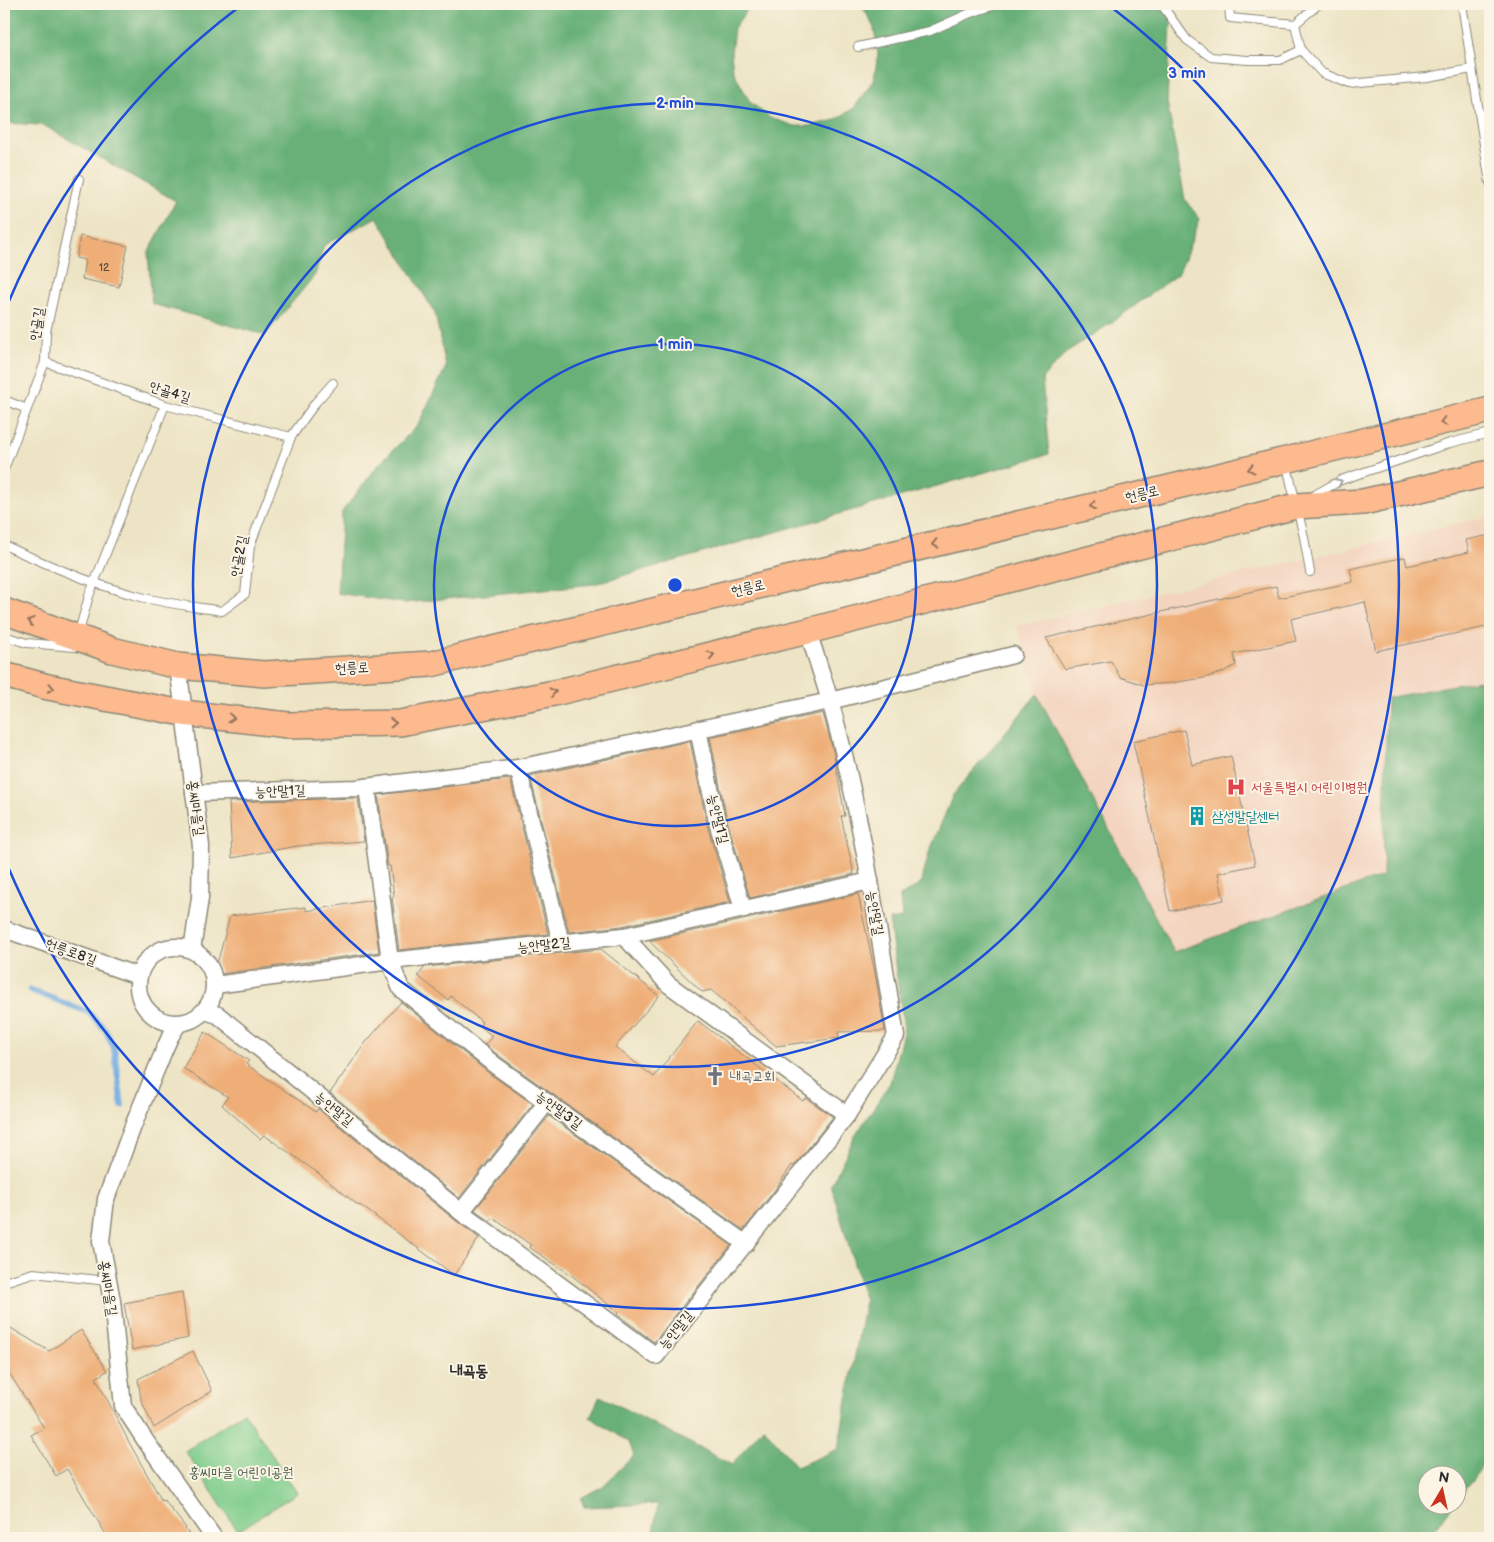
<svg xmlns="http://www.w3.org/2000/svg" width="1494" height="1542" viewBox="0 0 1494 1542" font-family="'Balsamiq Sans','Poor Story',sans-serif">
  <rect width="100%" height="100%" fill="#fcf5e5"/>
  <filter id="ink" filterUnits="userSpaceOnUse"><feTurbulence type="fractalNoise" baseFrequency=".02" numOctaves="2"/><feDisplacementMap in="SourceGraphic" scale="10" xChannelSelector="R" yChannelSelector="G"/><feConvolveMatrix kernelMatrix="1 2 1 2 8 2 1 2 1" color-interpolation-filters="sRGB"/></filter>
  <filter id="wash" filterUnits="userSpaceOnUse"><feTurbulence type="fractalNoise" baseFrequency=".0096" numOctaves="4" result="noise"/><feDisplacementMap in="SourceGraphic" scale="20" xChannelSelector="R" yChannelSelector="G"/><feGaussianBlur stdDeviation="1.12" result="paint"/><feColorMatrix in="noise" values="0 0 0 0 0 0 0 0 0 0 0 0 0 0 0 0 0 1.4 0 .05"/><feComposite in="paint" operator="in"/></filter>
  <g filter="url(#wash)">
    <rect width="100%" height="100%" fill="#ede4c5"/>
    <path fill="#f3d4bf" d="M 1490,516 L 1490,678 L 1387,698 L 1383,876 L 1174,952 L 1037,694 L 1017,626 Z"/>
    <path fill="#7fcd8c" stroke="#557c5c" d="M 244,1412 L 297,1493 L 238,1531 L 185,1451 Z"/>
    <g fill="#67b078" stroke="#496e52">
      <path d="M 4,4 L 751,4 L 734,28 L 731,53 L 733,71 L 750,102 L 770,118 L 795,126 L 810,126 L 835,120 L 854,108 L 874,79 L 878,54 L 874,28 L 866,12 L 858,4 L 1172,4 L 1167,102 L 1185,200 L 1200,219 L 1179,273 L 1111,323 L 1068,351 L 1042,379 L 1049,454 L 594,584 L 404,603 L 337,593 L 342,512 L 379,464 L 418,425 L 446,367 L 435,313 L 377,217 L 324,245 L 315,275 L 265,335 L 152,304 L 148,253 L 176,201 L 43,125 L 4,123 Z"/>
      <path d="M 1490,678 L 1490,1456 L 1457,1500 L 1456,1474 L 1426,1474 L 1426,1504 L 1453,1505 L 1427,1538 L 652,1538 L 658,1504 L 584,1507 L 581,1498 L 603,1486 L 634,1455 L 629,1442 L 590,1417 L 600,1396 L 732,1465 L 763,1427 L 797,1467 L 838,1449 L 865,1301 L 831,1185 L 855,1136 L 890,1083 L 904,1029 L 889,920 L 902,918 L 900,896 L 921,884 L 929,853 L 953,795 L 1037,694 L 1174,952 L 1383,876 L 1387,698 Z"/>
    </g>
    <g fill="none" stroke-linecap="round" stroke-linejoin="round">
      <path stroke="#6eaadf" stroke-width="6" d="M 30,990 L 88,1012 L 105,1029 L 114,1048 L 122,1106"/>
    </g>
    <g id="blocks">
      <g fill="#efae77">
        <path d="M 80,236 L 128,246 L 119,287 L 82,279 L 85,260 L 76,258 Z"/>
        <path d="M 1490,535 L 1490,626 L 1376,651 L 1365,602 L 1291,619 L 1296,641 L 1234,654 L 1236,665 L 1221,673 L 1204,678 L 1171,683 L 1144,685 L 1120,677 L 1111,661 L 1065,669 L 1046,638 L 1276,586 L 1279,598 L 1353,582 L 1350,569 L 1405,557 L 1407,566 L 1469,552 L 1466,540 Z"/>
        <path d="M 823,713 L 834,755 L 845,816 L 841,816 L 854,874 L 750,898 L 727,820 L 710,737 Z"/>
        <path d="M 1184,730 L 1192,765 L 1231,756 L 1255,865 L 1218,873 L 1224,900 L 1170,911 L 1133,741 Z"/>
        <path d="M 690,741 L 707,825 L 730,902 L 622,926 L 569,932 L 530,776 Z"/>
        <path d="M 510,779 L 548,934 L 399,950 L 392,897 L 394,896 L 390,866 L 388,866 L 378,795 Z"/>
        <path d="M 358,798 L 364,841 L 297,846 L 232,858 L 229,802 Z"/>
        <path d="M 858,894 L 874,968 L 885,1031 L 838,1032 L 839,1038 L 776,1046 L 711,990 L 702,992 L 649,941 Z"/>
        <path d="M 372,900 L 379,952 L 220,974 L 217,964 L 230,916 L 306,907 L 306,911 Z"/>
        <path d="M 601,949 L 659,996 L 615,1047 L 654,1077 L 698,1021 L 803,1101 L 806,1098 L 833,1117 L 794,1166 L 792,1165 L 774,1191 L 743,1230 L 502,1058 L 485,1045 L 492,1036 L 480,1026 L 482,1022 L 451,996 L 448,1000 L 418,976 L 425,967 Z"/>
        <path d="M 401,1002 L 490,1074 L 533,1104 L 459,1198 L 330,1093 L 366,1042 Z"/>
        <path d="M 205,1032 L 249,1061 L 246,1064 L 316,1112 L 318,1109 L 455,1220 L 479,1238 L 454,1275 L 360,1205 L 359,1206 L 318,1173 L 264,1135 L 260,1139 L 222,1105 L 228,1097 L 183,1068 Z"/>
        <path d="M 549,1116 L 731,1245 L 654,1342 L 617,1314 L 619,1313 L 570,1274 L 529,1247 L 531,1245 L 493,1218 L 490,1221 L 475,1210 Z"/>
        <path d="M 182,1292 L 188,1338 L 132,1350 L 124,1303 Z"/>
        <path d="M 4,1324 L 49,1351 L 81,1330 L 107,1371 L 96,1378 L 130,1444 L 162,1501 L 164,1500 L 186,1528 L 185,1529 L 192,1538 L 108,1538 L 67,1469 L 56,1476 L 31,1435 L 44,1428 L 4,1365 Z"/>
        <path d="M 193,1351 L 212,1391 L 154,1428 L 141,1400 L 138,1379 Z"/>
      </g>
    </g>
  </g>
  <g filter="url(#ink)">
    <use href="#blocks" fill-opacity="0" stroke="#8c8878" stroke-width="1"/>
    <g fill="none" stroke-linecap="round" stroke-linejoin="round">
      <g stroke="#8c8878" stroke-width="10">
        <g id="lane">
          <path d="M 1161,4 L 1187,40 L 1211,57 L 1247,60 L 1280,60 L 1301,50"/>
          <path d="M 1229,4 L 1230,18 L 1295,24"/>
          <path d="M 1319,4 L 1295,24 L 1301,50 L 1322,73 L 1349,84 L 1427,77 L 1472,69"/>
          <path d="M 1462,4 L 1490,183"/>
          <path d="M 858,47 L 930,31 L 968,14 L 998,4"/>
          <path d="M 45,362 L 165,405 L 291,437"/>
          <path d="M 4,400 L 27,409"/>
          <path d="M 1286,462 L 1304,537 L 1310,572"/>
          <path d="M 4,469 L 45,362 L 46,332 L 79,179"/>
          <path d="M 1311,497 L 1341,480 L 1450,443 L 1490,433"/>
          <path d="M 4,545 C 49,566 96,586 145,598 C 170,604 196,607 222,611 L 245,594 L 250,546 L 291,437 L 316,402 L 333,383"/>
          <path d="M 78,635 L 89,596 L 165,405"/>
          <path d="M 4,636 L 27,643 L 75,647"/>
          <path d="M 4,1282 L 33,1273 L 108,1281"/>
        </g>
      </g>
      <g stroke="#8c8878" stroke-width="19">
        <g id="street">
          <path d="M 178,666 L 201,846 L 200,898 L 192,950"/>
          <path d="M 698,729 L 717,822 L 743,909"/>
          <path d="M 518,768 L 561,943"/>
          <path d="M 367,787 L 390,961 L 401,989 L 496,1066 L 746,1244"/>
          <path d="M 194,793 L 357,788 L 518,768 L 830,701 L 1013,655"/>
          <path d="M 4,929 L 138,976"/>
          <path d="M 624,936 L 668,984 L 847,1115"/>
          <circle cx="176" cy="985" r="38"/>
          <path d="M 215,985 L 390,961 L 624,936 L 870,881"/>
          <path d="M 205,1011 L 218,1015 L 461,1212 L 656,1356 L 847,1115 L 896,1036 C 877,924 861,810 830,701 C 823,677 815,654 808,631"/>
          <path d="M 178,1024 L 170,1037 L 165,1048 L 133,1126 L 106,1199 L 101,1241 L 112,1301 L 123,1406 L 145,1440 L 214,1538"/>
          <path d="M 461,1212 L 547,1102"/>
        </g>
      </g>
      <g stroke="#8c8878" stroke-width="28">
        <g id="primary">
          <path d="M 4,611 L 112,650 L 178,666 L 264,674 L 431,664 L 1286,460 L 1490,410"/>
          <path d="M 4,675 L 48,687 L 183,713 L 288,725 L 400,723 L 554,693 L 808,631 L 1296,506 L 1363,502 L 1490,473"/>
        </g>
      </g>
      <use href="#lane" stroke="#fff" stroke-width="8"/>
      <use href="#street" stroke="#fff" stroke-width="16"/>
      <use href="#primary" stroke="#fcba8e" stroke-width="25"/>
    </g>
    <defs><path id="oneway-chevron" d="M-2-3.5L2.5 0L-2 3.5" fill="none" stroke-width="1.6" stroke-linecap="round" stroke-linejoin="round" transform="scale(1.25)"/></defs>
    <g stroke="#94725c">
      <use href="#oneway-chevron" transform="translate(1443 422) rotate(166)"/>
      <use href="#oneway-chevron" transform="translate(1251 469) rotate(167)"/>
      <use href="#oneway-chevron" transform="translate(1093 506) rotate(167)"/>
      <use href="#oneway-chevron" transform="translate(935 544) rotate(167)"/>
      <use href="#oneway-chevron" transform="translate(31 621) rotate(-161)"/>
      <use href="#oneway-chevron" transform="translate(711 655) rotate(-13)"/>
      <use href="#oneway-chevron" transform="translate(51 688) rotate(12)"/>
      <use href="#oneway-chevron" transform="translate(553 692) rotate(-13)"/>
      <use href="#oneway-chevron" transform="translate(231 718) rotate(6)"/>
      <use href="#oneway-chevron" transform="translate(393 723) rotate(-2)"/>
    </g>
    <use stroke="#a0a0a0" href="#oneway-chevron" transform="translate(1339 482) rotate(-26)"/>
  </g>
  <g fill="none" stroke="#1d4ed8" stroke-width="2.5">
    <circle cx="675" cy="585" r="241"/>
    <circle cx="675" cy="585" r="482"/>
    <path d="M6 308A724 724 0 0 1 239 7M1111 7A724 724 0 1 1 6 862"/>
  </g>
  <defs>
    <g id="hospital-bare" transform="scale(1.5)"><path d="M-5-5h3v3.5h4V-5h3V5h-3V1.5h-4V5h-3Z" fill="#e0444e" stroke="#fcf5e5" stroke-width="2.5" paint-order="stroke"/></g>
    <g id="building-bare" transform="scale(1.5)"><path d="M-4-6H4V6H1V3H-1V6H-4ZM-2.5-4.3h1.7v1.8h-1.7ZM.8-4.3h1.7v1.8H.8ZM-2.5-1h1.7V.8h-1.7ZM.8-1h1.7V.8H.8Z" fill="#0f9aa8" stroke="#fcf5e5" stroke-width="2.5" paint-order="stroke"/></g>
    <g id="church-bare" transform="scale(1.5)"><path d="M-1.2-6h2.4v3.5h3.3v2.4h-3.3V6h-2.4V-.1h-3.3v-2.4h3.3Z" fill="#6b7280" stroke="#fcf5e5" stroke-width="2.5" paint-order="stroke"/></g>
  </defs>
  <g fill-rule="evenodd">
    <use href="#hospital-bare" x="1236" y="787"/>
    <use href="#building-bare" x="1197" y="816"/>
    <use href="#church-bare" x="715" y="1076"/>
  </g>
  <g text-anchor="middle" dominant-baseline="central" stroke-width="4" stroke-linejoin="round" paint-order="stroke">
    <g font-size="11" fill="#5c4c3e">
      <text x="104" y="267">12</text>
    </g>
    <g font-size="14" fill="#2b2b2b" stroke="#fcf5e5">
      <text transform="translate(37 324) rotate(-82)">안골길</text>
      <text transform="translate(170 392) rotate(17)">안골4길</text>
      <text transform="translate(1142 494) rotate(-13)">헌릉로</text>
      <text transform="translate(239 556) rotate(-80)">안골2길</text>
      <text transform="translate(748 588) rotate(-13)">헌릉로</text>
      <text transform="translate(352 668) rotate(-3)">헌릉로</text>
      <text transform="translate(280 791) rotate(-2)">능안말1길</text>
      <text transform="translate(196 808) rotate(82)">홍씨마을길</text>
      <text transform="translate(718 819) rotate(76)">능안말1길</text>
      <text transform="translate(875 913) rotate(80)">능안말길</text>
      <text transform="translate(544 945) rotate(-6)">능안말2길</text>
      <text transform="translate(71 952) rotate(20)">헌릉로8길</text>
      <text transform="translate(334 1109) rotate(39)">능안말길</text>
      <text transform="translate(559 1110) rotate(36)">능안말3길</text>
      <text transform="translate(108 1288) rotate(81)">홍씨마을길</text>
      <text transform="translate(676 1330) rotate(-51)">능안말길</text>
    </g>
    <g font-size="14" fill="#be3a42" stroke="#fcf5e5" text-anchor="start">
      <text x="1251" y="787">서울특별시 어린이병원</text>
    </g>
    <g font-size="14" fill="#0d838f" stroke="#fcf5e5" text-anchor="start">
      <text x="1212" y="816">삼성발달센터</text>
    </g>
    <g font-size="14" fill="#5b616d" stroke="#fcf5e5" text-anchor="start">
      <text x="730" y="1076">내곡교회</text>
    </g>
    <g font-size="14" fill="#445c48" stroke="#fcf5e5">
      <text x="241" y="1472">홍씨마을 어린이공원</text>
    </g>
    <g font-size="16" font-weight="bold" fill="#2b2b2b" stroke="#fcf5e5">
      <text x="469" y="1371">내곡동</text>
    </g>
  </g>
  <circle cx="675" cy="585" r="8" fill="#1d4ed8" stroke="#fcf5e5" stroke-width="2.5"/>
  <g font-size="15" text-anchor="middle" font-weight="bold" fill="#1d4ed8" stroke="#fcf5e5" stroke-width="4" stroke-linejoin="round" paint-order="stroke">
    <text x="1187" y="78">3 min</text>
    <text x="675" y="108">2 min</text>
    <text x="675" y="349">1 min</text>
  </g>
  <rect width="1494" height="1542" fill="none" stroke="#fcf5e5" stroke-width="20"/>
  <g transform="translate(1442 1490) rotate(9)"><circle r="24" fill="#fcf5e5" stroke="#a8a49b"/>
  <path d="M0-4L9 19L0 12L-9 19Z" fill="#c8321e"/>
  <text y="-8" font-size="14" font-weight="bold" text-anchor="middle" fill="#2b2b2b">N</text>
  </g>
</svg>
